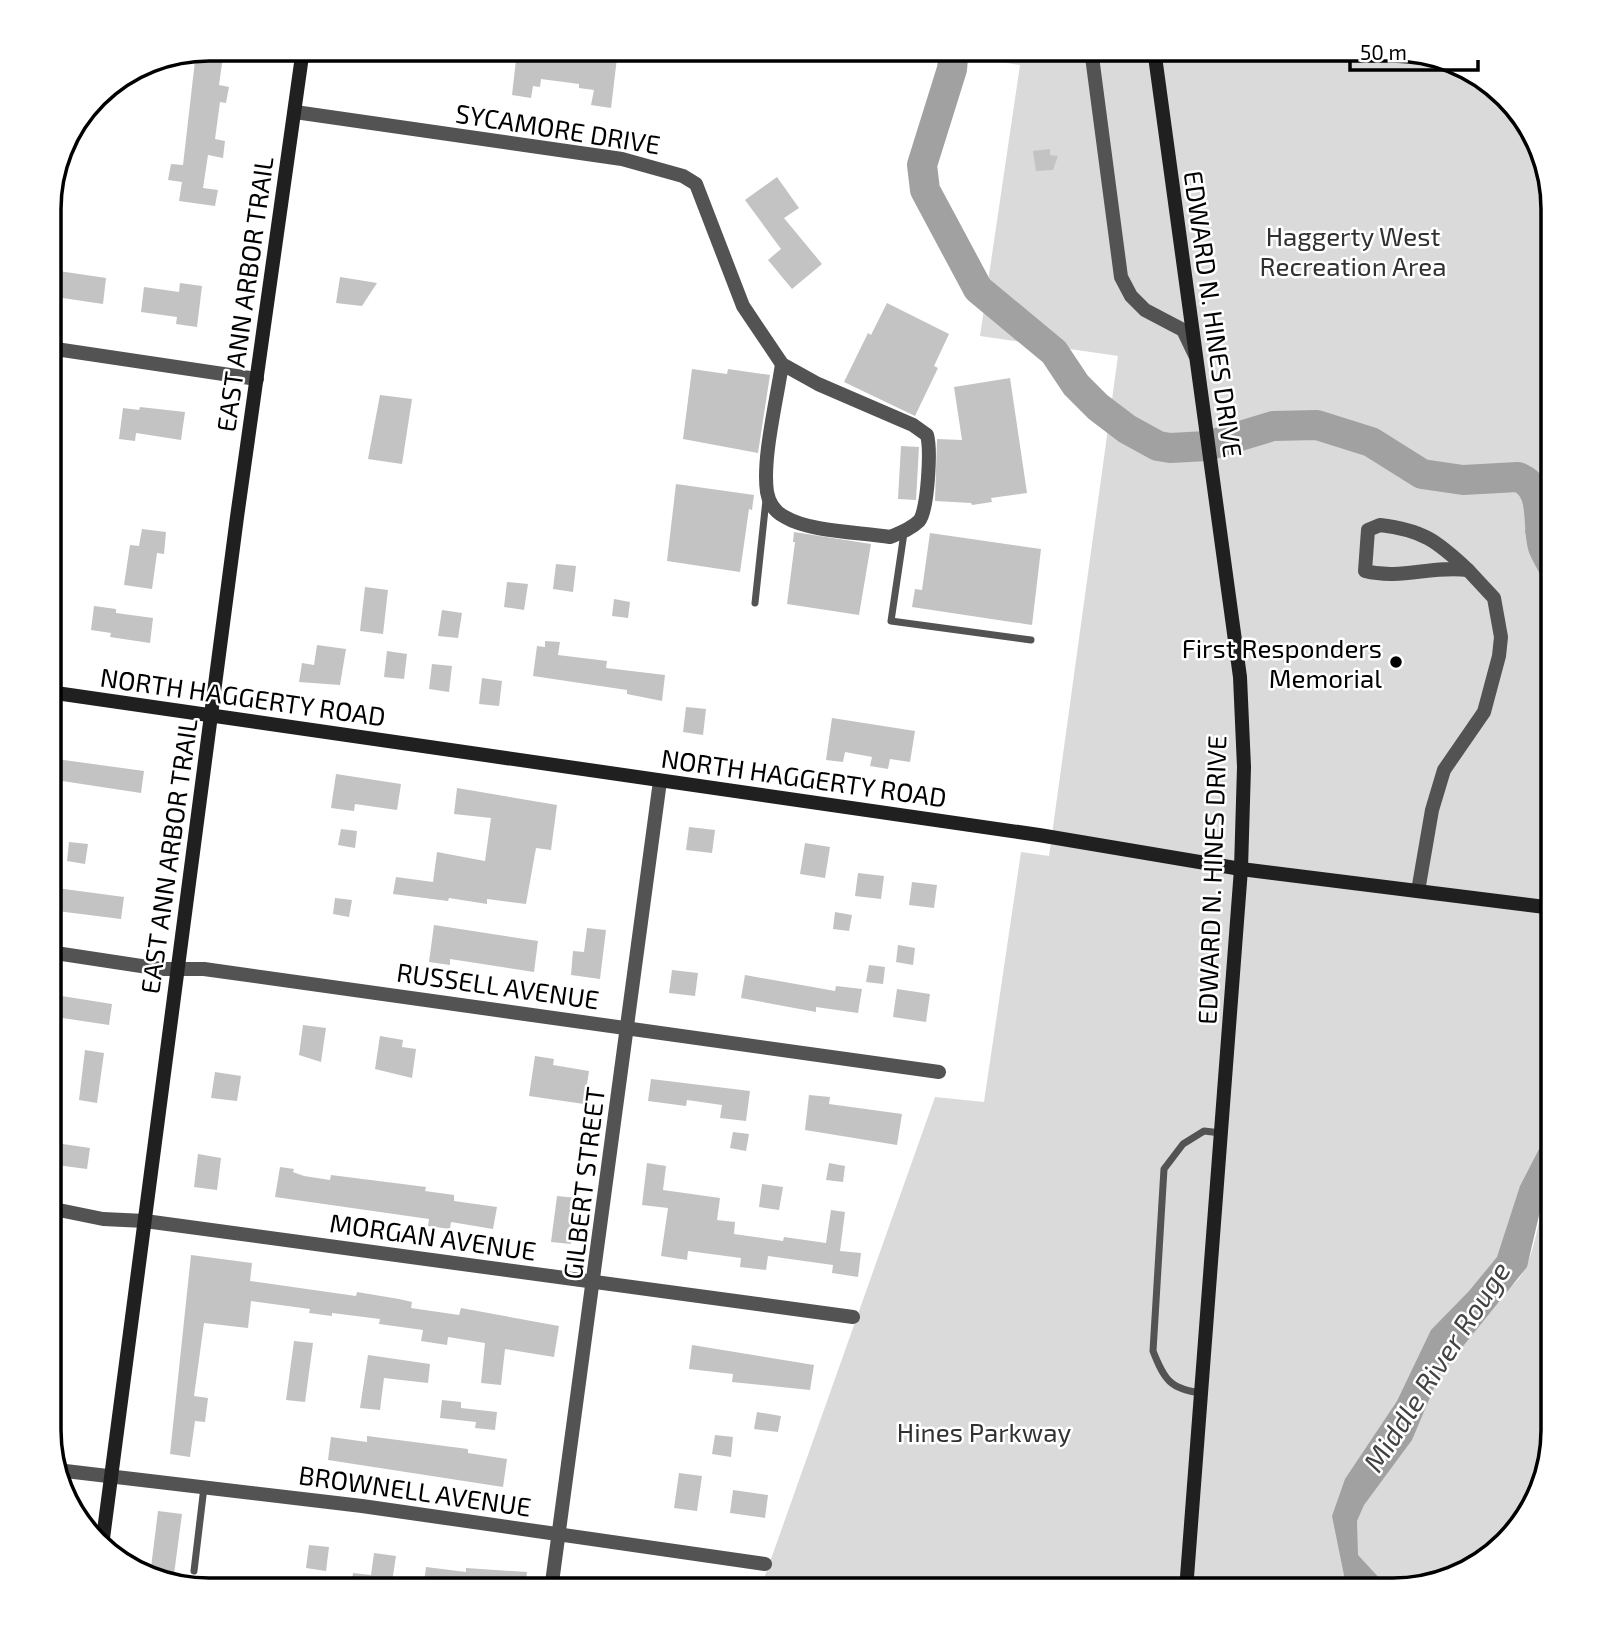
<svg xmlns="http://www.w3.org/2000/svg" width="1602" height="1639" viewBox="0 0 1602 1639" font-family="'Exo 2',sans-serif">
  <rect width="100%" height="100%" fill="#fff"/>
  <path fill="#dadada" d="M 923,49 L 1403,49 L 1463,65 L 1514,104 L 1544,157 L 1553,209 L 1553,1155 L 1510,1287 C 1539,1266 1536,1208 1553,1176 L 1553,1416 L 1537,1500 L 1498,1551 L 1445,1581 L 1393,1590 L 760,1590 L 935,1097 L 984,1102 L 1021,852 L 1049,856 L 1118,356 L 980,336 L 1020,65 Z"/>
  <g fill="#a1a1a1">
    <path d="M 1524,479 L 1538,480 L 1547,497 L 1546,528 L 1553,547 L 1553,583 L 1529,546 L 1525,531 L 1535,516 L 1530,501 L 1522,495 Z"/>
    <path d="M 1553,1122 L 1553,1176 L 1541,1207 L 1527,1267 L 1439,1376 L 1412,1440 L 1364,1505 L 1357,1521 L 1358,1555 L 1382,1581 L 1385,1590 L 1347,1590 L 1332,1516 L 1345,1479 L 1397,1401 L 1431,1330 L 1469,1291 L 1497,1257 L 1520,1186 Z"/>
  </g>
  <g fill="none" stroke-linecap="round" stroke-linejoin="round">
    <path stroke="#a1a1a1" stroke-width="30" d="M 954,49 L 952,69 L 922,165 L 925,190 L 978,289 L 1054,352 L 1076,385 L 1098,407 L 1127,429 L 1158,446 L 1170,448 L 1207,446 L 1273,426 L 1317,425 L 1371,442 L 1422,474 L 1463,480 L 1518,477 C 1547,488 1536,525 1543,547 C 1545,553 1550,560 1553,567"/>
  </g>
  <g fill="#c3c3c3">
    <path d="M 209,49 L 224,49 L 219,85 L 229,87 L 226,103 L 220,102 L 215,139 L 225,141 L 223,158 L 208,155 L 203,188 L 218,190 L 215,206 L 179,201 L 182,182 L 168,180 L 171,164 L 183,165 L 196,52 Z"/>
    <path d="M 517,51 L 571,57 L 572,51 L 617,58 L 611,108 L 591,105 L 594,90 L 579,88 L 579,84 L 541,79 L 540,87 L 533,86 L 531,98 L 512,95 Z"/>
    <path d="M 1050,149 L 1050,155 L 1058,156 L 1053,170 L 1036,171 L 1033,151 Z"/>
    <path d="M 777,177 L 799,208 L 784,218 L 822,264 L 792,289 L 768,260 L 781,249 L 745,200 Z"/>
    <path d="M 52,270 L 106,278 L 103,304 L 49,296 Z"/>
    <path d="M 340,277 L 377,283 L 362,306 L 336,303 Z"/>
    <path d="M 180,283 L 202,286 L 197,327 L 176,324 L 177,317 L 141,312 L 144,287 L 179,292 Z"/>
    <path d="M 887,303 L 949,334 L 934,366 L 938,368 L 915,416 L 844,382 L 868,333 L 871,335 Z"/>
    <path d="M 692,369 L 727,374 L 728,369 L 770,375 L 758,453 L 683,439 Z"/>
    <path d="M 1010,378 L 1027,493 L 991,498 L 992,502 L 972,505 L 971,503 L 935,501 L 937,439 L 962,440 L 954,387 Z"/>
    <path d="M 380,395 L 412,399 L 402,464 L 368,459 Z"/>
    <path d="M 140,407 L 185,412 L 181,440 L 136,433 L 135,441 L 119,439 L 123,408 L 139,410 Z"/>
    <path d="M 901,446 L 919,447 L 916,500 L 898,499 Z"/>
    <path d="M 676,484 L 754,495 L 752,510 L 749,509 L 740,572 L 667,561 Z"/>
    <path d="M 142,529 L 166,532 L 164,554 L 157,553 L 152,589 L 124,585 L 130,545 L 139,546 Z"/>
    <path d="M 794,532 L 871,544 L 859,615 L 787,604 L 795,542 L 793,542 Z"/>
    <path d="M 930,533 L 1041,549 L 1032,625 L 912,607 L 915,589 L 922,590 Z"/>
    <path d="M 556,564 L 576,566 L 573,592 L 553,589 Z"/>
    <path d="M 507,582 L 528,584 L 524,610 L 504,607 Z"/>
    <path d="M 365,587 L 388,590 L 383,634 L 360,631 Z"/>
    <path d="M 614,599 L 630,602 L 628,618 L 612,616 Z"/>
    <path d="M 94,606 L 116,609 L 116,613 L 153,618 L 150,643 L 110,637 L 111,633 L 91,630 Z"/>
    <path d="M 442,610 L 462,613 L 458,638 L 438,636 Z"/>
    <path d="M 545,641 L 560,642 L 558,655 L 607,661 L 606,668 L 665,675 L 662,701 L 627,694 L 627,690 L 533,676 L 537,646 L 545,647 Z"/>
    <path d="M 317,645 L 346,649 L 340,685 L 299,682 L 302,663 L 314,665 Z"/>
    <path d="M 387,651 L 407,654 L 404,679 L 384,677 Z"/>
    <path d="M 432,664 L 452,666 L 449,692 L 429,689 Z"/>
    <path d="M 482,678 L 502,681 L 499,706 L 479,704 Z"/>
    <path d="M 686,707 L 706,709 L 703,735 L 683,732 Z"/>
    <path d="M 832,718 L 915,731 L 910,762 L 890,759 L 888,769 L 870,766 L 872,757 L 845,752 L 843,762 L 826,760 Z"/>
    <path d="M 49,758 L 144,771 L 141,793 L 49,779 Z"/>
    <path d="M 336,774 L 401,784 L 397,810 L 355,804 L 354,811 L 331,808 Z"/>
    <path d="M 457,788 L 557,805 L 551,850 L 536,848 L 526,904 L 487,899 L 487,904 L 449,898 L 448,901 L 393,894 L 396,877 L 433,882 L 437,852 L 485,861 L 491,818 L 454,814 Z"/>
    <path d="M 689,827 L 715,830 L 712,853 L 686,850 Z"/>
    <path d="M 341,829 L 357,831 L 355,848 L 338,845 Z"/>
    <path d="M 69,842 L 88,844 L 85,864 L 67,861 Z"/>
    <path d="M 805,843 L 830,847 L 825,878 L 800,874 Z"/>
    <path d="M 858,873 L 884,876 L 881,899 L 855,896 Z"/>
    <path d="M 912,882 L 937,885 L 934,908 L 909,905 Z"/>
    <path d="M 49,887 L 124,897 L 121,919 L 49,910 Z"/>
    <path d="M 335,898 L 352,900 L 349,917 L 333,914 Z"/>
    <path d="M 835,912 L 852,915 L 849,931 L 833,929 Z"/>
    <path d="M 434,925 L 538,941 L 534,972 L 450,959 L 450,965 L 429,962 Z"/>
    <path d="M 587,928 L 606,930 L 600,979 L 571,975 L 573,951 L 584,952 Z"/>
    <path d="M 898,945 L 915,948 L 913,965 L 896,962 Z"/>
    <path d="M 869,965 L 885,967 L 883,984 L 866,982 Z"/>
    <path d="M 672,970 L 698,973 L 695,996 L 669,993 Z"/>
    <path d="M 745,975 L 835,991 L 836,986 L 862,989 L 858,1013 L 816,1007 L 816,1012 L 741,998 Z"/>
    <path d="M 897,989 L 930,994 L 926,1022 L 893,1017 Z"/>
    <path d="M 49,994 L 112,1004 L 109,1025 L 49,1016 Z"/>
    <path d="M 303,1025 L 326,1028 L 321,1062 L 299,1055 Z"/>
    <path d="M 380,1036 L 403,1040 L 402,1047 L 416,1049 L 412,1078 L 375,1069 Z"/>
    <path d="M 85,1050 L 104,1053 L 97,1103 L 79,1100 Z"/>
    <path d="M 535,1056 L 554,1059 L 553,1065 L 589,1071 L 584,1104 L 529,1096 Z"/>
    <path d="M 215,1072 L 241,1076 L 237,1101 L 211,1098 Z"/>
    <path d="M 651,1079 L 750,1091 L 746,1121 L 720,1118 L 722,1105 L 687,1100 L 686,1106 L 648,1101 Z"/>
    <path d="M 809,1095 L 830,1097 L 829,1104 L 902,1114 L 897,1145 L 805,1130 Z"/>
    <path d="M 733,1132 L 749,1134 L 746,1151 L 730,1148 Z"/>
    <path d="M 49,1142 L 90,1148 L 87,1169 L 49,1164 Z"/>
    <path d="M 198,1154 L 221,1158 L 217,1190 L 194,1187 Z"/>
    <path d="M 647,1163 L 666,1166 L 663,1190 L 720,1198 L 717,1220 L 735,1222 L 734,1234 L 783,1241 L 784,1237 L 826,1243 L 831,1210 L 845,1212 L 840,1251 L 861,1253 L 858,1277 L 832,1273 L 833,1265 L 768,1256 L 766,1270 L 740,1267 L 741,1258 L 688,1251 L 687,1260 L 661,1256 L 668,1208 L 642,1205 Z"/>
    <path d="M 829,1163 L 845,1166 L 843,1182 L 826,1180 Z"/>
    <path d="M 280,1167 L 294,1169 L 293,1172 L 304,1176 L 330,1180 L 331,1175 L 426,1187 L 425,1191 L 454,1195 L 454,1201 L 497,1207 L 493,1229 L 451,1222 L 450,1229 L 428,1226 L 429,1219 L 275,1197 Z"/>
    <path d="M 762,1184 L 783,1187 L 779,1210 L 759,1207 Z"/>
    <path d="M 557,1196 L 578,1198 L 571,1244 L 551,1242 Z"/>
    <path d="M 191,1255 L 252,1263 L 250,1281 L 356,1296 L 357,1292 L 399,1299 L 412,1302 L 411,1308 L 459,1315 L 461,1308 L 559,1326 L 554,1357 L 505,1349 L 501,1385 L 481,1383 L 485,1343 L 448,1337 L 447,1345 L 421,1341 L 423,1330 L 379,1324 L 380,1319 L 332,1313 L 332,1316 L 309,1313 L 310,1309 L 251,1301 L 248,1328 L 204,1323 L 194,1396 L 208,1398 L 205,1422 L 195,1421 L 190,1457 L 170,1454 Z"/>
    <path d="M 294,1341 L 313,1343 L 305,1402 L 286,1400 Z"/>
    <path d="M 692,1345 L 814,1365 L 810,1390 L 732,1382 L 733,1374 L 689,1369 Z"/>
    <path d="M 368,1355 L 430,1364 L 428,1383 L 384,1378 L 380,1410 L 360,1408 Z"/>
    <path d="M 442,1400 L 461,1402 L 461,1408 L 497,1412 L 495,1430 L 475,1428 L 476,1422 L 440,1418 Z"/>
    <path d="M 757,1412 L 781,1416 L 778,1432 L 754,1429 Z"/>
    <path d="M 715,1435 L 733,1437 L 731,1457 L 712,1454 Z"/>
    <path d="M 367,1436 L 468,1449 L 468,1453 L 507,1459 L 503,1487 L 328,1460 L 331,1437 L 367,1442 Z"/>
    <path d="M 679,1473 L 702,1476 L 697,1511 L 674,1508 Z"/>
    <path d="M 733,1490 L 768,1495 L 765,1518 L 730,1513 Z"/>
    <path d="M 158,1511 L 182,1514 L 173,1582 L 150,1576 Z"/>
    <path d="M 309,1545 L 329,1547 L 326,1571 L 306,1568 Z"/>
    <path d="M 374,1553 L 396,1556 L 391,1589 L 370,1586 L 370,1590 L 351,1590 L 353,1573 L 371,1575 Z"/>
    <path d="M 426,1567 L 466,1572 L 466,1568 L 527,1572 L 525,1590 L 423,1590 Z"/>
  </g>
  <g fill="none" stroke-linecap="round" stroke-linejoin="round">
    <g stroke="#535353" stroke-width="7">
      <path d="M 904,533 L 891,621 L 1031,640"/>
      <path d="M 755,603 L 766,500"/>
      <path d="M 1203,1393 C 1170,1390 1164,1379 1153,1351 L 1164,1169 L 1183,1144 L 1204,1131 L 1221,1133"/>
      <path d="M 194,1571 L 204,1487"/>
    </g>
    <g stroke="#535353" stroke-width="14">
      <path d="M 1091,49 L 1121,277 L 1131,296 L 1145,310 L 1183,330 L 1195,355"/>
      <path d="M 295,112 L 622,159 L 683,176 L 696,184 L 743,306 L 782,364 L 818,384 L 913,425 L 927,435 C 931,449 928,511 919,521 C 911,529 900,533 890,537 C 860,532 810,532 785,517 C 775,512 769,503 767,492 C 762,459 777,399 782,364"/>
      <path d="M 49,348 L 257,379"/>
      <path d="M 1380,525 C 1423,530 1437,541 1468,570 C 1432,565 1401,580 1365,571 L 1368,530 Z"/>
      <path d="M 1418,891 L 1432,810 L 1444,770 L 1484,712 L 1499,656 L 1501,637 L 1494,598 L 1468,570"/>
      <path d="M 49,952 L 161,969 L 204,969 L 939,1072"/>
      <path d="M 49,1208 L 103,1219 L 145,1221 L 853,1317"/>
      <path d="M 57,1470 L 362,1506 L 765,1564"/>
      <path d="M 551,1590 L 660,781"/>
    </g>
    <g stroke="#202020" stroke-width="14">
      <path d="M 1154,49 L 1240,677 L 1244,767 L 1241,869 L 1186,1590"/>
      <path d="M 49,692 L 1039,835 L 1241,869 L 1553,908"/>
      <path d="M 102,1546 L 237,517 L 303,49"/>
    </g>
  </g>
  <circle fill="#000" stroke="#fff" stroke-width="2.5" cx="1396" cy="662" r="7"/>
  <g text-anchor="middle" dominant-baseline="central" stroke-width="5" stroke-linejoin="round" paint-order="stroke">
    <g font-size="26" fill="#000" stroke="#fff">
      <text transform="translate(558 128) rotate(9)">SYCAMORE DRIVE</text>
      <text transform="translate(244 294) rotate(-82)">EAST ANN ARBOR TRAIL</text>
      <text transform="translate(1214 314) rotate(82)">EDWARD N. HINES DRIVE</text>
      <text transform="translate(243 696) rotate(8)">NORTH HAGGERTY ROAD</text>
      <text transform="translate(804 777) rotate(8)">NORTH HAGGERTY ROAD</text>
      <text transform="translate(168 856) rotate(-82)">EAST ANN ARBOR TRAIL</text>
      <text transform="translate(1211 880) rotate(-88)">EDWARD N. HINES DRIVE</text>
      <text transform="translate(498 985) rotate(8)">RUSSELL AVENUE</text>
      <text transform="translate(583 1183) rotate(-83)">GILBERT STREET</text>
      <text transform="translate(433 1236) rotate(8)">MORGAN AVENUE</text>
      <text transform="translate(415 1490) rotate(8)">BROWNELL AVENUE</text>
    </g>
    <g font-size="26" fill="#313131" stroke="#fff">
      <text x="1353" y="235">Haggerty West<tspan x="1353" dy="30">Recreation Area</tspan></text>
      <text x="984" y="1431">Hines Parkway</text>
    </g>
    <g font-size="26" fill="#000" stroke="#fff" text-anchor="end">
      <text x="1382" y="647">First Responders<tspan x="1382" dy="30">Memorial</tspan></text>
    </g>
    <g font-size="28" font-style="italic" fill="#424242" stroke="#fff">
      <text transform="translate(1436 1366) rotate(-57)">Middle River Rouge</text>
    </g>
  </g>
  <path d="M0 0H1602V1639H0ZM209 61H1393A148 148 0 0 1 1541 209V1430A148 148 0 0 1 1393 1578H209A148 148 0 0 1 61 1430V209A148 148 0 0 1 209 61Z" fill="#fff" fill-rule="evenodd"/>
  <path fill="none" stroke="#000" stroke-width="3.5" d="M209 61H1393A148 148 0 0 1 1541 209V1430A148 148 0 0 1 1393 1578H209A148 148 0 0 1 61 1430V209A148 148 0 0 1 209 61Z"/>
  <path d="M1350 60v10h128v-10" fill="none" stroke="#000000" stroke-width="3.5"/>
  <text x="1360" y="60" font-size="21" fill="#000000" stroke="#ffffff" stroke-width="5" paint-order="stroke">50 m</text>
</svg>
